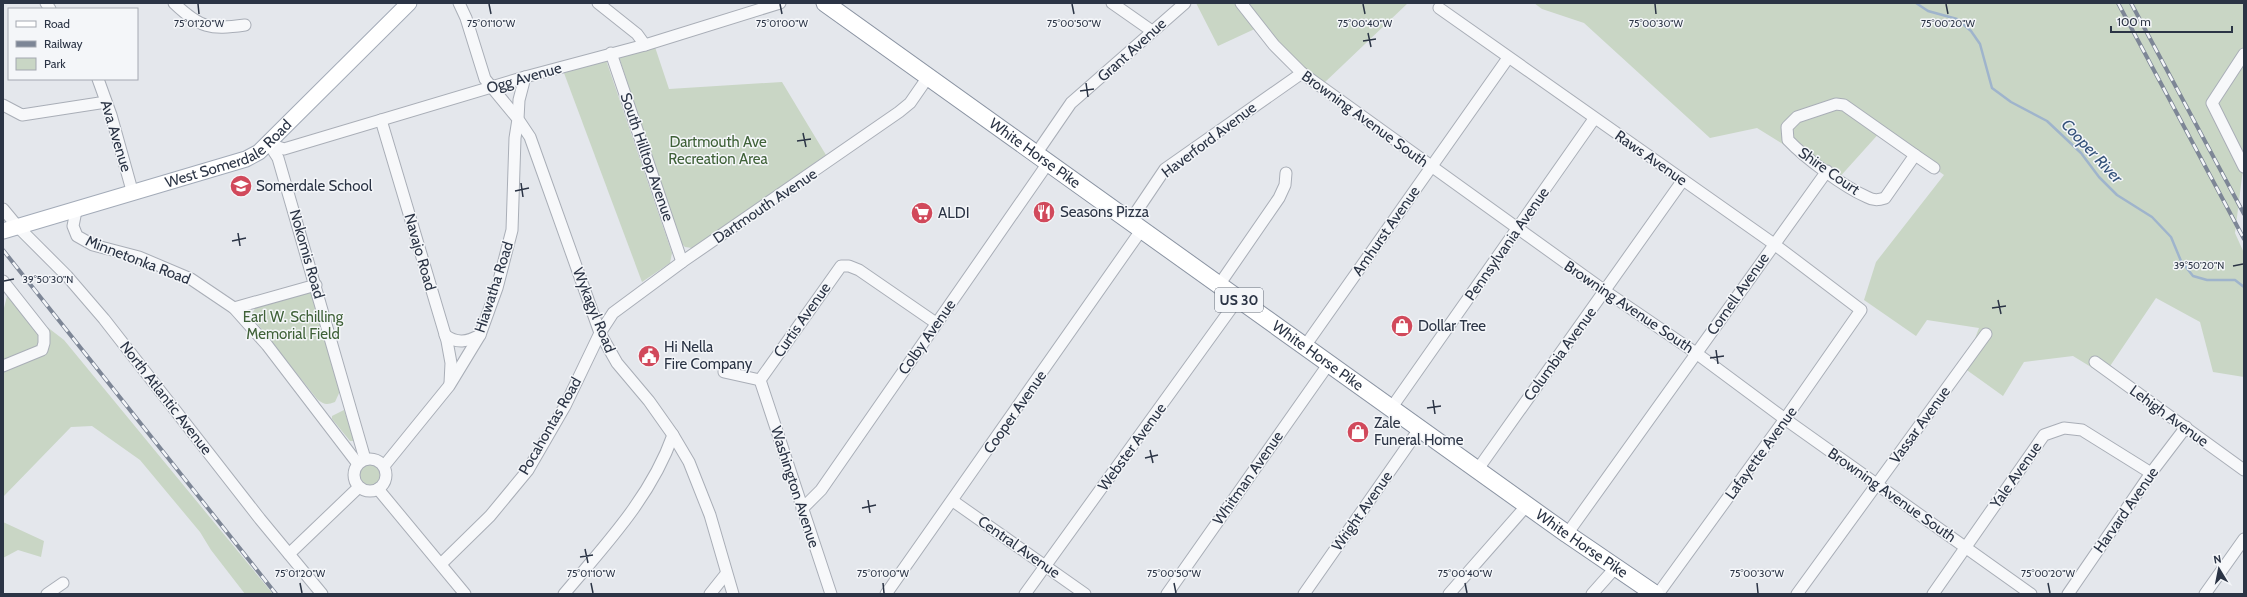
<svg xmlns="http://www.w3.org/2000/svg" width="2247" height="597" viewBox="0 0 2247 597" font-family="Cabin,sans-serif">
  <rect width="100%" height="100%" fill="#e4e7ec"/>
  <g fill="#c9d6c5">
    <path d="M 1196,3 L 1408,3 L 1323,84 L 1259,27 L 1218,46 Z"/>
    <path d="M 1534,3 L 2244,3 L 2244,161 L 2235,233 L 2244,253 L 2244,377 L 2213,372 L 2200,322 L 2156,298 L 2104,375 L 2073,356 L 2024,362 L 2003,396 L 1964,368 L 1979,328 L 1927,320 L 1916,336 L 1864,300 L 1876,262 L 1944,175 L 1882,130 L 1837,180 L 1827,171 L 1757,128 L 1710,138 L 1584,23 L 1542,9 Z"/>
    <path d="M 655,47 L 669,89 L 782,82 L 826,155 L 692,248 L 685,247 L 680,242 L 619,57 Z"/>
    <path d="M 606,60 L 672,253 L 670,263 L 642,282 L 564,73 Z"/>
    <path d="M 308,291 L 311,292 L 340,391 L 335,402 C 327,405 324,405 317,399 L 251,316 L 255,308 Z"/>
    <path d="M 7,296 L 64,340 L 273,594 L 245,594 L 211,550 L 200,532 L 140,460 L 92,426 L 71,427 L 3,497 L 3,312 Z"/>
    <path d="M 344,410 L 354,439 L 353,441 L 350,441 L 332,419 L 332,416 Z"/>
    <circle cx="370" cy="475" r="11"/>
    <path d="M 3,522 L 44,541 L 41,557 L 18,550 L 3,558 Z"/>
  </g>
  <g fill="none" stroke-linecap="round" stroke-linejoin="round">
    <path stroke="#9fb4cc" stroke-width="2.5" d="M 1916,3 L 1928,11 L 1957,19 L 1971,31 L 1980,44 L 1992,88 L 2011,102 L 2047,121 L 2081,153 L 2099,177 L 2117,195 L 2152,217 L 2171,237 L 2181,261 L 2193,276 L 2207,280 L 2235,280 L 2244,287"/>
    <g stroke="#a9aeb7" stroke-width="13">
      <g id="minor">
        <path d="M 46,3 L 50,9"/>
        <path d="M 174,3 C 200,28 210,30 245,25"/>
        <path d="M 598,3 L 637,34 L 645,45"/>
        <path d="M 1112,3 L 1152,31"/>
        <path d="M 1241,3 L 1274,45 L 1302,73 L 1605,291 L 1696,353 L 1785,419 L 2031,594"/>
        <path d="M 1439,8 L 1774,244 L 1861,310 L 1785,419 L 1658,594"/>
        <path d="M 611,53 L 682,262"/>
        <path d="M 2244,54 L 2212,103 L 2244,167"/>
        <path d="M 525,77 L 519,100 L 518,119 L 530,137 L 600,333 L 617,363 L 649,401 L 673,435 L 689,462 L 710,515 L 733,594"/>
        <path d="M 98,79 L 111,115 L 133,194"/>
        <path d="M 1836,104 L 1844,105 L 1915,155 L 1885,198 C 1879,200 1874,201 1867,197 C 1844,187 1805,158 1788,140 L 1787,127 L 1797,117 Z"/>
        <path d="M 3,105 L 22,115 L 106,102"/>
        <path d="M 381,120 L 447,341 L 451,363 L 450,383"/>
        <path d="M 269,144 L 284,149 L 525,77 L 645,45 L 780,3"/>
        <path d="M 269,144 L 278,158 L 365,459"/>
        <path d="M 1036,154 L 1071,103 L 1185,3"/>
        <path d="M 1915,155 L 1934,168"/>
        <path d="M 3,209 L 18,227 L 67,276 L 104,319 L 260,519 L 322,594"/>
        <path d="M 76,211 L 73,226 L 77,236 L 93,245 L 139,257 L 191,279 L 234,308 L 267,345 L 358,464"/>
        <path d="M 1130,221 L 1165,169 L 1302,73"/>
        <path d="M 3,281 L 44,333 L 44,343 L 42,350 L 3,366"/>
        <path d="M 1219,285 L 1279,198 L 1285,185 L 1286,173"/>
        <path d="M 234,308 L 316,285"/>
        <path d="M 445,335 C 457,344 467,342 480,335"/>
        <path d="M 1305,346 L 1508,58"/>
        <path d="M 2095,362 L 2244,470"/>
        <path d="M 724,372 L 760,380"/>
        <path d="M 760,380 L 841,266 L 849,266 L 859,270 L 936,323"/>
        <path d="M 760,380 L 831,594"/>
        <path d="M 1392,407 L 1594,119"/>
        <circle cx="370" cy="475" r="16"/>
        <path d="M 384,466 L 449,386 L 480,335 L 497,288 L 512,230 L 515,138 L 518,119 L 485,79 L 466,18 L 459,3"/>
        <path d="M 1478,469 L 1683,180"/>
        <path d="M 378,489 L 465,594"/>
        <path d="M 953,501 L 1085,594"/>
        <path d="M 802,509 L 821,490 L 1048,163"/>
        <path d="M 1567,534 L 1827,171"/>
        <path d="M 289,554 L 359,487"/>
        <path d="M 441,564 L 490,516 L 528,470 L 565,406 L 600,333 L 613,313 L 682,262 L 899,112 L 910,103 L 928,77"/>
        <path d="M 47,594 L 63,583"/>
        <path d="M 564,594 C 606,544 651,497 673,435"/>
        <path d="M 710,594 L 726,574"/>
        <path d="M 886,594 L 1142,229"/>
        <path d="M 1025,594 L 1238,299"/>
        <path d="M 1167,594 L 1330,362"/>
        <path d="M 1304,594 L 1420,428"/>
        <path d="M 1449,594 L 1528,504"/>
        <path d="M 1592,594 L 1616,567"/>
        <path d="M 1797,594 L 1986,334"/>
        <path d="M 1933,594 L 2044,435 L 2064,428 L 2082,430 L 2151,473"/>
        <path d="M 2068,594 L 2151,473 L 2186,427"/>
        <path d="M 2205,594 L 2244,539"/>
      </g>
    </g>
    <g stroke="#a3abb8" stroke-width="17">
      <g id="major">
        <path id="s1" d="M 3,231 L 246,159 L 259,152 L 409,3"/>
      </g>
    </g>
    <g stroke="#8b94a3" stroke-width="19">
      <g id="highway">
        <path id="s2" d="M 825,3 L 1567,534 L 1655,594"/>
      </g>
    </g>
    <use href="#minor" stroke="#f7f8fa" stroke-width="11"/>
    <use href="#major" stroke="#fff" stroke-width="15"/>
    <use href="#highway" stroke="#fff" stroke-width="17"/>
    <g stroke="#7d8696" stroke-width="4">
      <g id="rail">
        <path d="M 2118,3 L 2244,239"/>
        <path d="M 2131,3 L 2244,214"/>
        <path d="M 3,250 L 276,594"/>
      </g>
    </g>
    <use href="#rail" stroke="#f4f6f9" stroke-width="2.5" stroke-dasharray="8" stroke-linecap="butt"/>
  </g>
  <path fill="none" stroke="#2b3445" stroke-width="1.5" d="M 198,4 L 199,14M 489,4 L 491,14M 780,4 L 782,14M 1072,4 L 1074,14M 1363,4 L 1365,14M 1655,4 L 1656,14M 1946,4 L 1948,14M 1368,33 L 1371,47M 1363,41 L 1376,39M 1086,83 L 1088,97M 1080,91 L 1094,89M 803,133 L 806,147M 797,141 L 811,139M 521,183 L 523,197M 515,191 L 529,188M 238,233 L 240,246M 232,241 L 246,238M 2233,266 L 2243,264M 4,281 L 14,279M 1998,300 L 2001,314M 1992,308 L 2006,306M 1716,350 L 1718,364M 1710,358 L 1724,356M 1433,400 L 1435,414M 1427,408 L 1441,406M 1150,450 L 1153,463M 1145,458 L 1158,455M 868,500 L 870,513M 862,508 L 876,505M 585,549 L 588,563M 580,557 L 593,555M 300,583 L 302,593M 591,583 L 593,593M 883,583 L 884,593M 1174,583 L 1176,593M 1465,583 L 1467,593M 1757,583 L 1758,593M 2048,583 L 2050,593"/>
  <defs>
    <g id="school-disc" transform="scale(1.15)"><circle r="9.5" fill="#d1495b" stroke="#f4f6f9"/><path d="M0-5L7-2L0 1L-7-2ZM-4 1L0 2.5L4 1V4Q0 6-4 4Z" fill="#fff"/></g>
    <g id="restaurant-disc" transform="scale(1.15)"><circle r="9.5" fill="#d1495b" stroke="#f4f6f9"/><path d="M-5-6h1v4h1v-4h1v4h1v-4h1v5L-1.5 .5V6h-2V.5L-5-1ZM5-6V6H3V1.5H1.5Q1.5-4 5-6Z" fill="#fff"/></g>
    <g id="supermarket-disc" transform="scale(1.15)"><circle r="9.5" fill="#d1495b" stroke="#f4f6f9"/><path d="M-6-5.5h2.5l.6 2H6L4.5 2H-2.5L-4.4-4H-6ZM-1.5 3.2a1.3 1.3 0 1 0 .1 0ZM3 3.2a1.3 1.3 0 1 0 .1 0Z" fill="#fff"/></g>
    <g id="shop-disc" transform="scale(1.15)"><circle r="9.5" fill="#d1495b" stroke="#f4f6f9"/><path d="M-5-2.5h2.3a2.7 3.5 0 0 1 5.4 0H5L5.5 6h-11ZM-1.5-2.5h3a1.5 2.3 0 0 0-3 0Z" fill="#fff"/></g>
    <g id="civic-disc" transform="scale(1.15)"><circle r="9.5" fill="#d1495b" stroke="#f4f6f9"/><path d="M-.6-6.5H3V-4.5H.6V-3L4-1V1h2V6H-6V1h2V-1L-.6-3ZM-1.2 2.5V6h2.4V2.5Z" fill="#fff"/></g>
  </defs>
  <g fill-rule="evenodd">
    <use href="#school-disc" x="241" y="186"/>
    <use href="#restaurant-disc" x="1044" y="212"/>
    <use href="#supermarket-disc" x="922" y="213"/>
    <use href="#shop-disc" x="1402" y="326"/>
    <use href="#civic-disc" x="649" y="356"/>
    <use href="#shop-disc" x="1358" y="432"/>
  </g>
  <g text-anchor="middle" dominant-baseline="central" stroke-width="3" stroke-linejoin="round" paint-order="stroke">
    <rect fill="#f4f6f9" stroke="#676e7b" stroke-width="1" x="1215" y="288" width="48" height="24" rx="3"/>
    <g font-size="14" font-weight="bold" fill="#2b3445">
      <text x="1239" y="300">US 30</text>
    </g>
    <g font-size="15" fill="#2b3445" stroke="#f4f6f9">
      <text transform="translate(1132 50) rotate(-42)">Grant Avenue</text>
      <text transform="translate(524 78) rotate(-16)">Ogg Avenue</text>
      <text transform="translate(1365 119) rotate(36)">Browning Avenue South</text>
      <text transform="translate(116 136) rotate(73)">Ava Avenue</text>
      <text transform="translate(1209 140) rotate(-37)">Haverford Avenue</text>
      <text stroke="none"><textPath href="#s1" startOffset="240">West Somerdale Road</textPath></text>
      <text stroke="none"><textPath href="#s2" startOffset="258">White Horse Pike</textPath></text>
      <text transform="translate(647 157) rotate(71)">South Hilltop Avenue</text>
      <text transform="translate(1651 158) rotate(35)">Raws Avenue</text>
      <text transform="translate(1829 171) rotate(35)">Shire Court</text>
      <text transform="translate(765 206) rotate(-34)">Dartmouth Avenue</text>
      <text transform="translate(1386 231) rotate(-55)">Amhurst Avenue</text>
      <text transform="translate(1507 244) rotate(-55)">Pennsylvania Avenue</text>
      <text transform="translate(420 252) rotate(74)">Navajo Road</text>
      <text transform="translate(307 254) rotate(74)">Nokomis Road</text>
      <text transform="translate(138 260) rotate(21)">Minnetonka Road</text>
      <text transform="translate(494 287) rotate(-72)">Hiawatha Road</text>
      <text transform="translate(1738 294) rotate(-55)">Cornell Avenue</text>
      <text transform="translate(1629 307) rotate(34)">Browning Avenue South</text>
      <text transform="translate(594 310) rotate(68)">Wykagyl Road</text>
      <text transform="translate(802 320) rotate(-55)">Curtis Avenue</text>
      <text transform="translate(927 337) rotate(-55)">Colby Avenue</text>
      <text transform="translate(1560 354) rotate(-54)">Columbia Avenue</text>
      <text stroke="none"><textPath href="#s2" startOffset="606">White Horse Pike</textPath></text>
      <text transform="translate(166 398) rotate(52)">North Atlantic Avenue</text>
      <text transform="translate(1015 412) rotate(-55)">Cooper Avenue</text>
      <text transform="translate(2169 416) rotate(36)">Lehigh Avenue</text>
      <text transform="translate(1920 425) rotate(-54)">Vassar Avenue</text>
      <text transform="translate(550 426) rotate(-60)">Pocahontas Road</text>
      <text transform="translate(1132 447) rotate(-54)">Webster Avenue</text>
      <text transform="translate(1761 453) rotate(-54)">Lafayette Avenue</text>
      <text transform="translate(2016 475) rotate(-55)">Yale Avenue</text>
      <text transform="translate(1248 478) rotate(-55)">Whitman Avenue</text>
      <text transform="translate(795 487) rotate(72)">Washington Avenue</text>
      <text transform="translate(1892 495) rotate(35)">Browning Avenue South</text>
      <text transform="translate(2126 510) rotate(-55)">Harvard Avenue</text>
      <text transform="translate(1362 511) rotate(-55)">Wright Avenue</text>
      <text stroke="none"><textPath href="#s2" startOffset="930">White Horse Pike</textPath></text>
      <text transform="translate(1019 547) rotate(35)">Central Avenue</text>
    </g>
    <g font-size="15" fill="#3f6138" stroke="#f4f6f9">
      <text x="718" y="142">Dartmouth Ave<tspan x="718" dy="17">Recreation Area</tspan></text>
      <text x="293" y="317">Earl W. Schilling<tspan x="293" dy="17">Memorial Field</tspan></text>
    </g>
    <g font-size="15" fill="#2b3445" stroke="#f4f6f9" text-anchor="start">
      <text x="256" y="186">Somerdale School</text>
      <text x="1060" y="212">Seasons Pizza</text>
      <text x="938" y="213">ALDI</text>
      <text x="1418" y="326">Dollar Tree</text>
      <text x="664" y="347">Hi Nella<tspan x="664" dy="17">Fire Company</tspan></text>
      <text x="1374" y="423">Zale<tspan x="1374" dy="17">Funeral Home</tspan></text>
    </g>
    <g font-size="16" font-style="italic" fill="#34527a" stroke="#f4f6f9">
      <text transform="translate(2092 151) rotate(47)">Cooper River</text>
    </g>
  </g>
  <g font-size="10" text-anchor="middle" fill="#2b3445" stroke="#f4f6f9" stroke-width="3" stroke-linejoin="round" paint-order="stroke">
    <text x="199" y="27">75°01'20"W</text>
    <text x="491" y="27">75°01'10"W</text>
    <text x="782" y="27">75°01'00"W</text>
    <text x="1074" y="27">75°00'50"W</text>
    <text x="1365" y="27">75°00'40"W</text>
    <text x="1656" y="27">75°00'30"W</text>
    <text x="1948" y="27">75°00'20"W</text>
    <text x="2199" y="269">39°50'20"N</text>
    <text x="48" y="283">39°50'30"N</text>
    <text x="300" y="577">75°01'20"W</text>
    <text x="591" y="577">75°01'10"W</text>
    <text x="883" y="577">75°01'00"W</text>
    <text x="1174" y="577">75°00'50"W</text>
    <text x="1465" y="577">75°00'40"W</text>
    <text x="1757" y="577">75°00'30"W</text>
    <text x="2048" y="577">75°00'20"W</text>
  </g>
  <rect width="2247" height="597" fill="none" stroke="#2b3445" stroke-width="8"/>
  <rect x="8" y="8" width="130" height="72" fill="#f4f6f9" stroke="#a4a8b1"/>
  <rect x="16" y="21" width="20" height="6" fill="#ffffff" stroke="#a4a8b1"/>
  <text x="44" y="28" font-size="12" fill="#2b3445">Road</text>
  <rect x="16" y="41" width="20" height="6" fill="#7d8696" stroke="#a4a8b1"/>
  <text x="44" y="48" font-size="12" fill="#2b3445">Railway</text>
  <rect x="16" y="58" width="20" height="12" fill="#c9d6c5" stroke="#a4a8b1"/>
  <text x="44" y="68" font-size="12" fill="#2b3445">Park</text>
  <g transform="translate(2219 569) rotate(350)" stroke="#f4f6f9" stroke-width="3" paint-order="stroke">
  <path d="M0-3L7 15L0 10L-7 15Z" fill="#2b3445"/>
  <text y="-6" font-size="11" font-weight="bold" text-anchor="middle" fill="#2b3445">N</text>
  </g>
  <path d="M2111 26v6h121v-6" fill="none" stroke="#2b3445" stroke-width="2"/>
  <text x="2117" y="26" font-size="12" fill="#2b3445" stroke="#f4f6f9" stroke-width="3" paint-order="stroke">100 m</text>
</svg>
